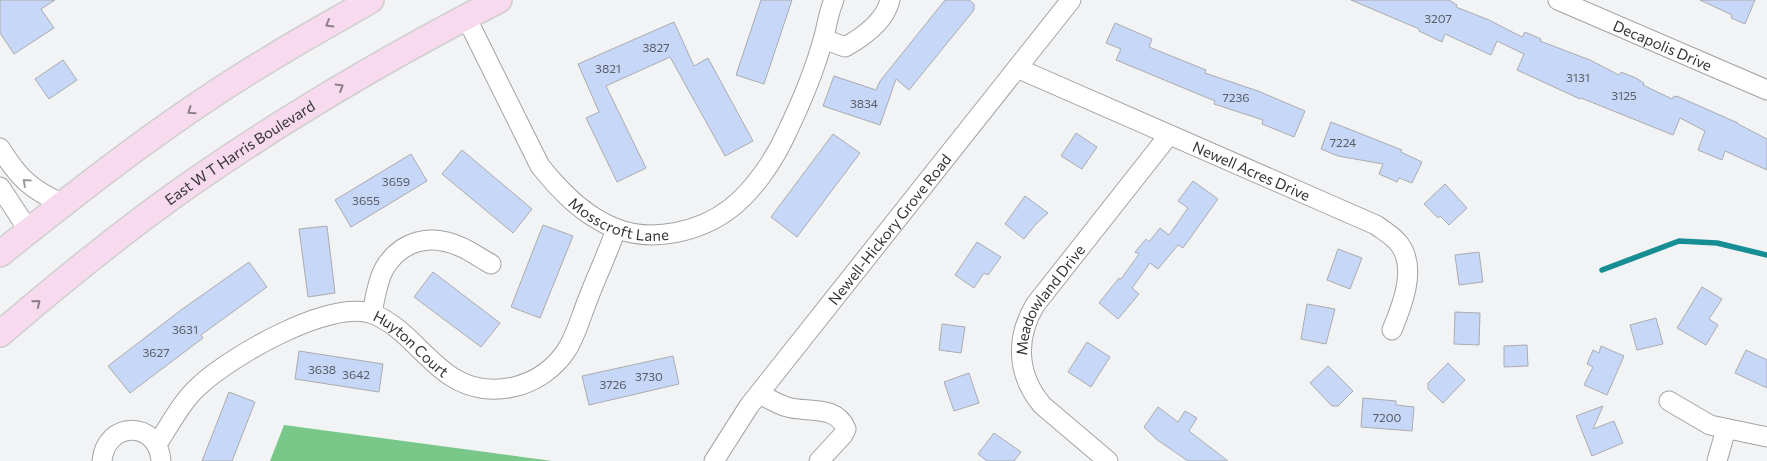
<svg xmlns="http://www.w3.org/2000/svg" width="1767" height="461" viewBox="0 0 1767 461" font-family="Commissioner,sans-serif">
  <rect width="100%" height="100%" fill="#f2f3f5"/>
  <path fill="#79c88a" d="M 284,425 L 552,461 L 270,461 Z"/>
  <g fill="none" stroke-linecap="round" stroke-linejoin="round">
    <path stroke="#178e94" stroke-width="5.5" d="M 1602,270 L 1679,241 L 1717,243 L 1767,255"/>
  </g>
  <g fill="#c7d7f7" stroke="#abacae">
    <path d="M 0,0 L 55,0 L 41,9 L 54,28 L 14,54 L 0,33 Z"/>
    <path d="M 761,0 L 792,0 L 764,84 L 736,75 Z"/>
    <path d="M 945,0 L 969,0 L 974,4 L 974,10 L 909,90 L 896,79 L 880,125 L 823,106 L 834,76 L 876,90 L 880,81 Z"/>
    <path d="M 1351,0 L 1449,0 L 1457,5 L 1456,7 L 1489,20 L 1522,37 L 1525,32 L 1541,39 L 1540,41 L 1590,60 L 1619,75 L 1621,72 L 1636,78 L 1644,83 L 1643,85 L 1672,99 L 1674,96 L 1679,97 L 1738,123 L 1738,124 L 1767,139 L 1767,170 L 1725,151 L 1722,160 L 1698,150 L 1705,131 L 1680,118 L 1673,135 L 1581,98 L 1580,99 L 1517,70 L 1524,54 L 1497,41 L 1491,55 L 1445,34 L 1442,42 L 1419,31 L 1419,29 Z"/>
    <path d="M 1700,0 L 1755,0 L 1745,24 L 1731,18 L 1732,15 Z"/>
    <path d="M 674,22 L 694,66 L 708,58 L 753,141 L 725,156 L 670,57 L 606,86 L 646,168 L 617,182 L 586,118 L 599,112 L 578,64 Z"/>
    <path d="M 1115,23 L 1152,39 L 1149,47 L 1206,70 L 1205,73 L 1258,91 L 1305,111 L 1294,137 L 1262,124 L 1263,120 L 1214,104 L 1215,101 L 1116,60 L 1121,49 L 1106,43 Z"/>
    <path d="M 63,60 L 77,80 L 49,99 L 35,79 Z"/>
    <path d="M 1331,122 L 1402,150 L 1401,152 L 1422,162 L 1412,183 L 1399,178 L 1397,182 L 1379,174 L 1383,164 L 1338,156 L 1321,149 Z"/>
    <path d="M 1076,133 L 1097,147 L 1082,169 L 1061,156 Z"/>
    <path d="M 833,134 L 860,153 L 797,237 L 771,217 Z"/>
    <path d="M 462,150 L 532,209 L 513,233 L 442,174 Z"/>
    <path d="M 411,154 L 427,181 L 351,227 L 335,200 Z"/>
    <path d="M 1193,181 L 1218,199 L 1183,248 L 1178,245 L 1158,269 L 1150,263 L 1132,288 L 1139,294 L 1118,319 L 1099,303 L 1119,278 L 1121,279 L 1139,254 L 1135,252 L 1146,239 L 1149,242 L 1160,228 L 1169,235 L 1188,208 L 1178,201 Z"/>
    <path d="M 1445,184 L 1467,208 L 1449,225 L 1440,216 L 1438,218 L 1424,204 Z"/>
    <path d="M 1025,196 L 1048,213 L 1036,224 L 1024,239 L 1005,224 Z"/>
    <path d="M 543,225 L 573,236 L 540,318 L 511,307 Z"/>
    <path d="M 327,226 L 335,293 L 308,297 L 299,229 Z"/>
    <path d="M 977,242 L 1001,257 L 988,275 L 984,273 L 974,288 L 955,275 Z"/>
    <path d="M 1338,249 L 1362,258 L 1350,289 L 1327,280 Z"/>
    <path d="M 1479,252 L 1483,282 L 1459,285 L 1455,255 Z"/>
    <path d="M 249,262 L 267,287 L 201,335 L 203,338 L 130,393 L 108,366 L 181,310 Z"/>
    <path d="M 433,272 L 500,323 L 481,347 L 414,297 Z"/>
    <path d="M 1702,287 L 1722,299 L 1709,319 L 1718,325 L 1706,345 L 1677,328 Z"/>
    <path d="M 1307,304 L 1335,309 L 1326,344 L 1301,339 Z"/>
    <path d="M 1455,312 L 1480,313 L 1479,345 L 1454,344 Z"/>
    <path d="M 1656,318 L 1663,344 L 1637,350 L 1630,325 Z"/>
    <path d="M 942,324 L 965,327 L 961,353 L 939,350 Z"/>
    <path d="M 1087,342 L 1110,357 L 1091,387 L 1068,372 Z"/>
    <path d="M 1527,345 L 1528,366 L 1504,367 L 1504,346 Z"/>
    <path d="M 1601,346 L 1624,356 L 1607,395 L 1584,385 L 1593,367 L 1587,364 L 1593,350 L 1599,353 Z"/>
    <path d="M 1746,350 L 1767,360 L 1767,388 L 1735,373 Z"/>
    <path d="M 299,351 L 383,364 L 379,392 L 295,379 Z"/>
    <path d="M 673,356 L 679,384 L 589,405 L 582,376 Z"/>
    <path d="M 1448,363 L 1465,380 L 1443,403 L 1428,389 L 1428,383 Z"/>
    <path d="M 1328,366 L 1353,391 L 1338,406 L 1332,406 L 1310,383 Z"/>
    <path d="M 969,373 L 979,403 L 954,411 L 944,382 Z"/>
    <path d="M 229,392 L 255,402 L 232,461 L 202,461 Z"/>
    <path d="M 1363,398 L 1396,401 L 1396,405 L 1414,407 L 1412,431 L 1361,427 Z"/>
    <path d="M 1603,406 L 1593,429 L 1614,421 L 1623,443 L 1592,456 L 1576,416 Z"/>
    <path d="M 1158,407 L 1178,422 L 1185,411 L 1197,418 L 1189,431 L 1228,461 L 1188,461 L 1156,439 L 1144,427 Z"/>
    <path d="M 994,433 L 1021,452 L 1014,461 L 987,461 L 978,454 Z"/>
  </g>
  <g fill="none" stroke-linecap="round" stroke-linejoin="round">
    <g stroke="#a2a3a5" stroke-width="21">
      <g id="minor">
        <path id="s1" d="M 1558,0 L 1767,90"/>
        <path id="s2" d="M 466,17 L 540,166 C 560,191 584,216 615,228 C 652,243 700,232 731,208 C 754,190 775,159 787,132 C 801,103 814,72 823,40 C 827,27 828,13 834,0"/>
        <path d="M 824,39 L 845,47 C 863,37 885,21 890,0"/>
        <path id="s3" d="M 1017,68 L 1376,225 C 1384,231 1394,236 1400,245 C 1417,269 1402,306 1392,330"/>
        <path d="M 0,148 C 19,178 30,189 63,204"/>
        <path d="M 0,187 L 29,231"/>
        <path d="M 372,313 C 375,299 377,282 384,269 C 401,240 431,233 461,247 C 471,251 481,259 491,264"/>
        <path d="M 759,394 C 768,398 777,404 787,407 C 806,413 836,404 846,429 L 843,435 L 819,461"/>
        <path d="M 1669,401 L 1710,425 L 1767,437"/>
        <path id="s4" d="M 157,444 C 170,425 182,401 199,386 C 230,357 330,298 373,314 C 404,326 424,359 452,377 C 490,401 541,388 566,351 C 576,336 581,316 588,299 C 597,275 608,253 616,229"/>
        <path d="M 102,461 C 106,420 158,420 161,461"/>
        <path id="s5" d="M 714,461 L 749,406 L 1071,0"/>
        <path id="s6" d="M 1108,461 L 1042,405 C 1017,375 1015,339 1035,305 L 1169,135"/>
        <path d="M 1717,461 L 1726,429"/>
      </g>
    </g>
    <g stroke="#cfcfcf" stroke-width="28">
      <g id="major">
        <path d="M 0,254 C 87,184 177,114 273,57 C 305,37 339,19 371,0"/>
        <path id="s7" d="M 0,334 C 63,280 128,227 196,180 C 293,113 394,54 499,0"/>
      </g>
    </g>
    <use href="#minor" stroke="#fff" stroke-width="19"/>
    <use href="#major" stroke="#f7daed" stroke-width="25"/>
  </g>
  <defs><path id="oneway-chevron" d="M-2-3.5L2.5 0L-2 3.5" fill="none" stroke-width="1.6" stroke-linecap="round" stroke-linejoin="round" transform="scale(1.25)"/></defs>
  <g stroke="#8d8089">
    <use href="#oneway-chevron" transform="translate(329 24) rotate(150)"/>
    <use href="#oneway-chevron" transform="translate(340 87) rotate(-31)"/>
    <use href="#oneway-chevron" transform="translate(191 111) rotate(145)"/>
    <use href="#oneway-chevron" transform="translate(37 303) rotate(-40)"/>
  </g>
  <use stroke="#9a9a9b" href="#oneway-chevron" transform="translate(26 182) rotate(-138)"/>
  <g text-anchor="middle" dominant-baseline="central" stroke-width="4.5" stroke-linejoin="round" paint-order="stroke">
    <g font-size="12" fill="#5a5e67">
      <text x="1438" y="18">3207</text>
      <text x="656" y="47">3827</text>
      <text x="608" y="68">3821</text>
      <text x="1578" y="77">3131</text>
      <text x="1624" y="95">3125</text>
      <text x="1236" y="97">7236</text>
      <text x="864" y="103">3834</text>
      <text x="1343" y="142">7224</text>
      <text x="396" y="181">3659</text>
      <text x="366" y="200">3655</text>
      <text x="185" y="329">3631</text>
      <text x="156" y="352">3627</text>
      <text x="322" y="369">3638</text>
      <text x="356" y="374">3642</text>
      <text x="649" y="376">3730</text>
      <text x="613" y="384">3726</text>
      <text x="1387" y="417">7200</text>
    </g>
    <g font-size="15" fill="#363637" stroke="#fff">
      <text stroke="none"><textPath href="#s1" startOffset="114">Decapolis Drive</textPath></text>
      <text stroke="none"><textPath href="#s7" startOffset="301">East W T Harris Boulevard</textPath></text>
      <text stroke="none"><textPath href="#s3" startOffset="256">Newell Acres Drive</textPath></text>
      <text stroke="none"><textPath href="#s2" startOffset="266">Mosscroft Lane</textPath></text>
      <text stroke="none"><textPath href="#s5" startOffset="291">Newell-Hickory Grove Road</textPath></text>
      <text stroke="none"><textPath href="#s6" startOffset="205">Meadowland Drive</textPath></text>
      <text stroke="none"><textPath href="#s4" startOffset="314">Huyton Court</textPath></text>
    </g>
  </g>
</svg>
